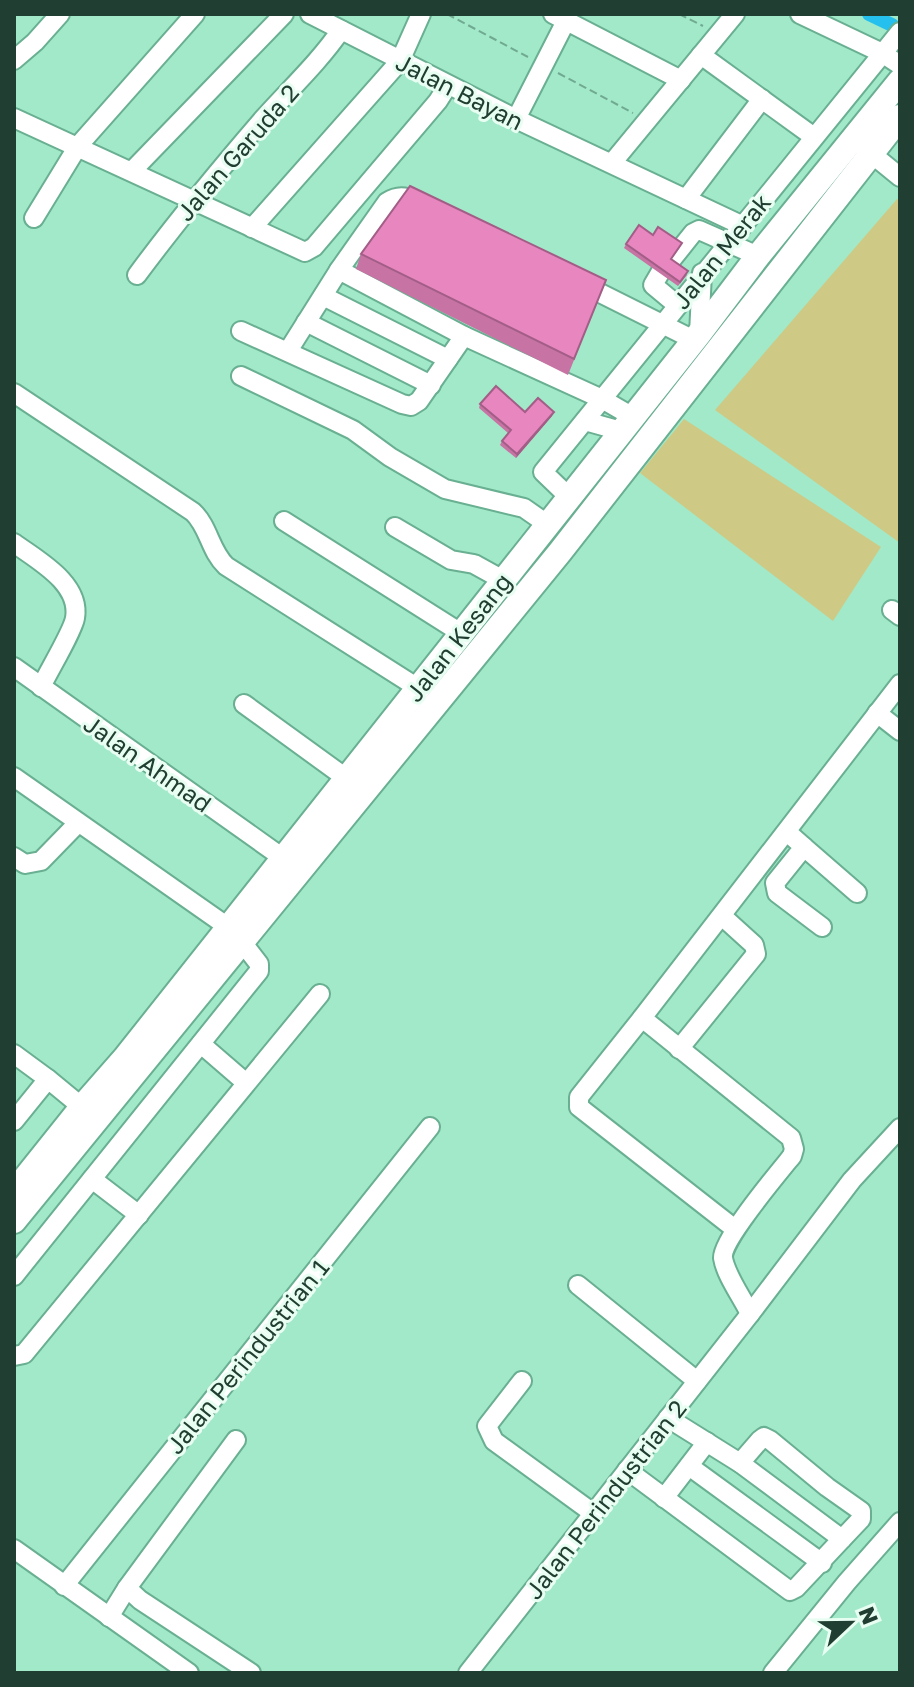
<svg xmlns="http://www.w3.org/2000/svg" width="914" height="1687" viewBox="0 0 914 1687" font-family="'Golos Text',sans-serif">
  <rect width="100%" height="100%" fill="#a1e9c9"/>
  <g fill="#ceca85">
    <path d="M 897,199 L 900,201 L 900,543 L 715,410 Z"/>
    <path d="M 684,419 L 881,547 L 833,621 L 640,473 Z"/>
  </g>
  <g fill="none" stroke-linecap="round" stroke-linejoin="round">
    <path stroke="#26c0ef" stroke-width="14" d="M 869,14 L 892,25"/>
    <g stroke="#69af91" stroke-width="22">
      <g id="minor">
        <path d="M 310,14 L 516,119 L 741,225"/>
        <path d="M 553,14 L 681,80"/>
        <path d="M 800,14 L 882,53 L 900,65"/>
        <path d="M 701,55 L 814,137"/>
        <path d="M 14,60 L 35,42 L 60,14"/>
        <path d="M 14,118 L 305,252 L 314,247 L 438,101 L 448,85"/>
        <path d="M 516,119 L 566,21"/>
        <path d="M 862,146 L 900,177"/>
        <path d="M 612,163 L 735,14"/>
        <path d="M 132,171 L 284,14"/>
        <path d="M 686,199 L 762,99"/>
        <path d="M 34,218 L 78,146 L 195,14"/>
        <path d="M 252,228 L 400,61 L 421,14"/>
        <path d="M 669,263 L 693,233 L 699,230 L 758,256"/>
        <path d="M 339,270 L 464,336 L 602,399 L 633,417"/>
        <path d="M 660,273 L 653,285 L 677,305"/>
        <path d="M 137,275 C 177,221 220,169 264,118 C 290,89 319,62 341,30"/>
        <path d="M 582,284 L 694,340"/>
        <path d="M 323,296 L 448,359"/>
        <path d="M 306,322 L 431,385"/>
        <path d="M 241,331 L 402,404 L 411,406 L 419,401 L 464,336"/>
        <path d="M 699,334 L 702,273"/>
        <path d="M 288,351 L 339,270 L 387,202 C 401,193 409,198 423,205"/>
        <path d="M 241,376 L 353,430 L 390,457 L 445,489 L 524,508 L 547,524"/>
        <path d="M 14,393 L 193,512 C 209,527 210,551 226,566 L 418,688"/>
        <path d="M 585,421 L 621,431"/>
        <path d="M 569,497 L 543,472 L 900,32"/>
        <path d="M 284,521 L 461,633"/>
        <path d="M 395,527 L 451,560 L 474,564 L 503,580"/>
        <path d="M 14,543 C 37,560 81,583 75,618 C 73,631 48,672 41,687"/>
        <path d="M 892,610 L 900,616"/>
        <path d="M 14,667 L 283,858"/>
        <path d="M 244,704 L 346,778"/>
        <path d="M 877,713 L 900,731"/>
        <path d="M 14,777 L 228,927"/>
        <path d="M 787,832 L 804,847 L 775,883 L 777,893 L 822,927"/>
        <path d="M 804,847 L 857,893"/>
        <path d="M 14,857 L 25,864 L 41,861 L 78,823"/>
        <path d="M 642,1018 L 579,1097 L 579,1107 L 735,1229"/>
        <path d="M 201,1044 L 245,1082"/>
        <path d="M 679,1049 L 756,954 L 754,945 L 722,916"/>
        <path d="M 14,1054 L 48,1079"/>
        <path d="M 14,1121 L 48,1079 L 82,1107"/>
        <path d="M 92,1179 L 139,1215"/>
        <path d="M 14,1276 L 259,971 L 259,964 L 242,942"/>
        <path d="M 578,1285 L 697,1381"/>
        <path d="M 750,1314 C 742,1297 726,1276 723,1258 C 721,1241 779,1172 792,1156 L 794,1149 L 791,1138 L 642,1018 L 900,684"/>
        <path d="M 14,1356 L 24,1354 L 320,994"/>
        <path d="M 522,1381 L 487,1426 L 494,1441 L 593,1513"/>
        <path d="M 740,1463 L 760,1440 L 764,1437 L 770,1440 L 827,1487 L 861,1511 L 861,1519 L 842,1539"/>
        <path d="M 689,1466 L 822,1563"/>
        <path d="M 627,1470 L 790,1591 L 796,1588 L 842,1539 L 740,1463 L 668,1418"/>
        <path d="M 664,1498 L 707,1442"/>
        <path d="M 14,1549 L 189,1673"/>
        <path d="M 64,1586 L 430,1127"/>
        <path d="M 127,1588 L 236,1440"/>
        <path d="M 109,1617 L 127,1588 L 140,1600 L 251,1673"/>
        <path d="M 468,1673 L 750,1314 L 852,1180 L 900,1128"/>
        <path d="M 773,1673 L 847,1582 L 900,1522"/>
      </g>
    </g>
    <g stroke="#69af91" stroke-width="28">
      <g id="major">
        <path d="M 14,1192 L 82,1107 L 125,1058 L 699,334 L 758,256 L 900,81"/>
        <path d="M 14,1221 L 560,552 L 900,117"/>
      </g>
    </g>
    <g stroke="#71aa91" stroke-width="2" stroke-dasharray="8 4" stroke-linecap="butt">
      <path d="M 447,14 L 528,57"/>
      <path d="M 679,14 L 703,26"/>
      <path d="M 558,73 L 633,113"/>
    </g>
    <use href="#minor" stroke="#fff" stroke-width="18"/>
    <use href="#major" stroke="#fff" stroke-width="24"/>
  </g>
  <g fill="#c773a4">
    <path d="M 653,235 L 680,247 L 671,259 L 687,275 L 678,286 L 624,248 L 626,244 Z"/>
    <path d="M 361,254 L 606,280 L 568,375 L 356,269 Z"/>
    <path d="M 480,404 L 525,412 L 552,416 L 516,458 L 500,445 L 502,441 L 508,433 L 479,408 Z"/>
  </g>
  <path fill="#a25e86" d="M 554,412 L 552,416 L 516,458 L 517,454 Z"/>
  <g fill="#e786bf" stroke="#a25e86" stroke-width="2">
    <path d="M 410,186 L 606,280 L 574,359 L 361,254 Z"/>
    <path d="M 639,225 L 653,235 L 658,227 L 682,243 L 671,259 L 688,271 L 680,282 L 626,244 Z"/>
    <path d="M 496,386 L 525,412 L 538,398 L 554,412 L 517,454 L 502,441 L 511,430 L 480,404 Z"/>
  </g>
  <g text-anchor="middle" dominant-baseline="central" stroke-width="6" stroke-linejoin="round" paint-order="stroke">
    <g font-size="24" fill="#203e31" stroke="#e9fef3">
      <text transform="translate(460 91) rotate(27)">Jalan Bayan</text>
      <text transform="translate(237 152) rotate(-49)">Jalan Garuda 2</text>
      <text transform="translate(721 251) rotate(-51)">Jalan Merak</text>
      <text transform="translate(458 637) rotate(-52)">Jalan Kesang</text>
      <text transform="translate(148 763) rotate(35)">Jalan Ahmad</text>
      <text transform="translate(247 1356) rotate(-51)">Jalan Perindustrian 1</text>
      <text transform="translate(605 1499) rotate(-52)">Jalan Perindustrian 2</text>
    </g>
  </g>
  <rect width="914" height="1687" fill="none" stroke="#203e31" stroke-width="32"/>
  <g transform="translate(850 1623) rotate(68)" stroke="#e9fef3" stroke-width="6" paint-order="stroke">
  <path d="M0-6L14 30L0 20L-14 30Z" fill="#203e31"/>
  <text y="-12" font-size="22" font-weight="bold" text-anchor="middle" fill="#203e31">N</text>
  </g>
</svg>
